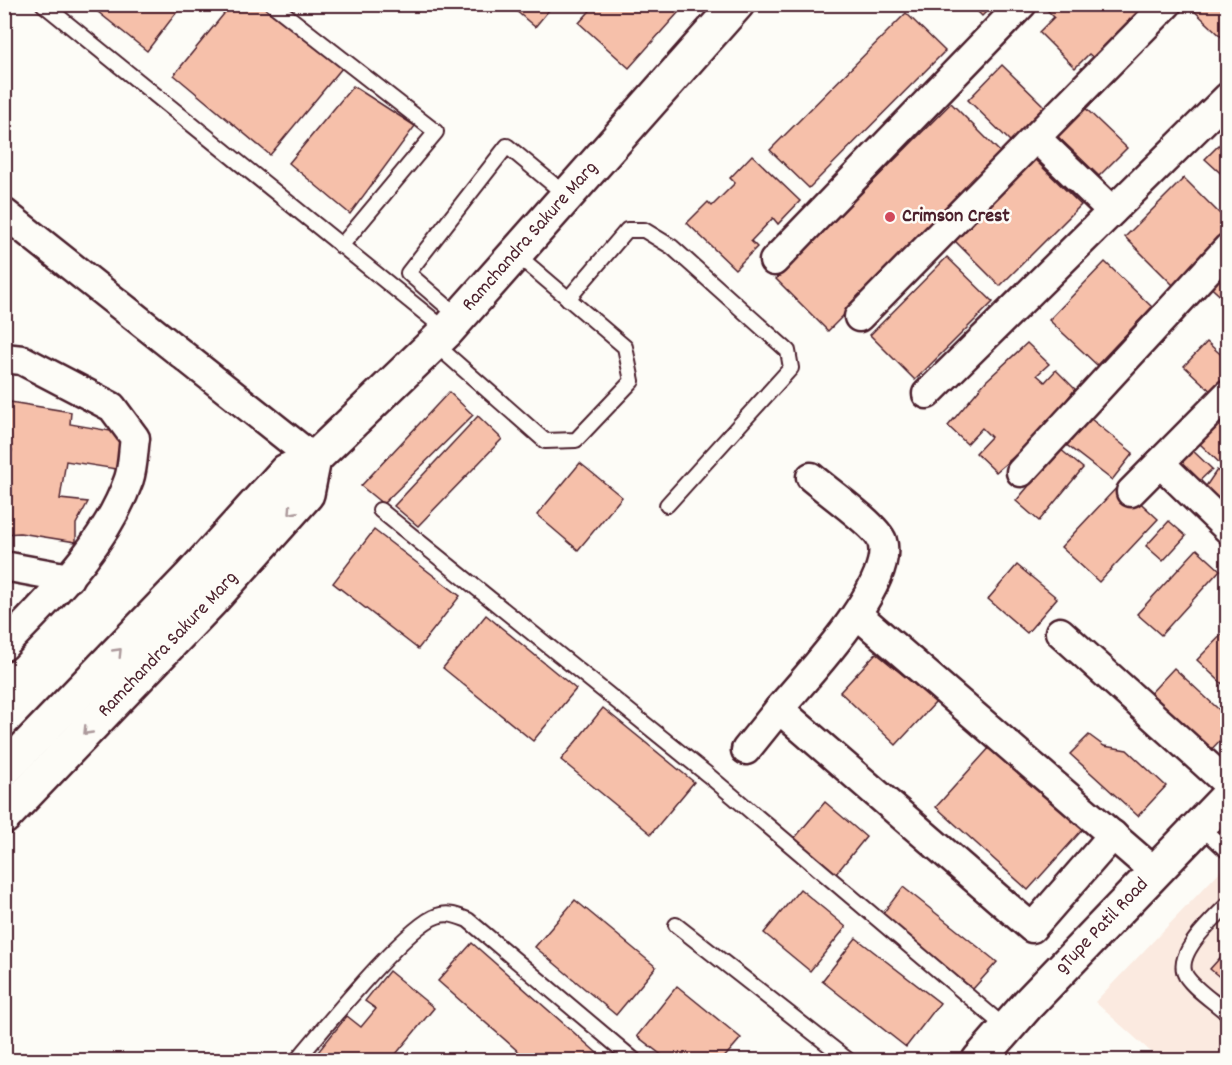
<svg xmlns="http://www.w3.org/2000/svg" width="1232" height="1065" viewBox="0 0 1232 1065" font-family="Dekko,sans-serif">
  <rect width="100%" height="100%" fill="#fdfcf7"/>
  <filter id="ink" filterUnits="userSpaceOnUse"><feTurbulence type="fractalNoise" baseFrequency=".0167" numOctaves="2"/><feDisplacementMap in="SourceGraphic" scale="12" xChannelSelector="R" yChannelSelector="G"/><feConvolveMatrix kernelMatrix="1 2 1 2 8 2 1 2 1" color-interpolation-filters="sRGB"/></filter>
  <g filter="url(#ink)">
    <path fill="#fbeae0" d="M 1227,864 L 1227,1060 L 1160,1060 L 1095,1002 Z"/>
    <g fill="#f6c0aa" stroke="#4a1f2b" stroke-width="1.5">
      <path d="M 88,4 L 183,4 L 147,51 Z"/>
      <path d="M 232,4 L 265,4 L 342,68 L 270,155 L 174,75 Z"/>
      <path d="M 508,4 L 554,4 L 535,27 Z"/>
      <path d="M 596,4 L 686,4 L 629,68 L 579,23 Z"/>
      <path d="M 970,4 L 994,4 L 982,16 Z"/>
      <path d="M 1050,4 L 1151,4 L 1097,61 L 1089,54 L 1075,68 L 1039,32 L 1054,17 L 1046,9 Z"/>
      <path d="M 1187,4 L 1228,4 L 1228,43 Z"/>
      <path d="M 906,13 L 945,51 L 809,188 L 770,150 Z"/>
      <path d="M 1002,65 L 1047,109 L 1013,144 L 968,100 Z"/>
      <path d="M 353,86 L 415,126 L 350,214 L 289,163 Z"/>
      <path d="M 1079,102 L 1127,148 L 1099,176 L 1052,131 Z"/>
      <path d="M 951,103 L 1003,155 L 828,331 L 776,279 Z"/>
      <path d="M 1228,136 L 1228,180 L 1205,159 Z"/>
      <path d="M 1029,154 L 1081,205 L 1000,286 L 949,235 Z"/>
      <path d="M 752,155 L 800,201 L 778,224 L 773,218 L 751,241 L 757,247 L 735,269 L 687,223 L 708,202 L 712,206 L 735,183 L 730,178 Z"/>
      <path d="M 1184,178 L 1228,222 L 1228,233 L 1174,286 L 1125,237 Z"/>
      <path d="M 1228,253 L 1228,303 L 1203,280 Z"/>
      <path d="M 947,257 L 993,302 L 915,380 L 870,335 Z"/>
      <path d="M 1105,262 L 1152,307 L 1097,365 L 1049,320 Z"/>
      <path d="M 1207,342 L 1228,361 L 1228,384 L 1216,396 L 1184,366 Z"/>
      <path d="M 1027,343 L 1049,364 L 1037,375 L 1045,382 L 1056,370 L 1075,389 L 1043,432 L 996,472 L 976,453 L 991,437 L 982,428 L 967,444 L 948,426 L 986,381 Z"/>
      <path d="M 449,392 L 473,415 L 383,504 L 361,486 Z"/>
      <path d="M 4,401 L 71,412 L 70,424 L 122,433 L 116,469 L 66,461 L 60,499 L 88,502 L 76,524 L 76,542 L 20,533 L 4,534 L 4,485 L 12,450 L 4,449 Z"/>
      <path d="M 1086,415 L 1133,453 L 1112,480 L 1064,443 Z"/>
      <path d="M 478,416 L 502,439 L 418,526 L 394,506 Z"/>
      <path d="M 1224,418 L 1228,422 L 1228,471 L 1199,443 Z"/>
      <path d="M 1060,449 L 1083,468 L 1039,521 L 1016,501 Z"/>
      <path d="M 1191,449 L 1212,469 L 1194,486 L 1173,467 Z"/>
      <path d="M 580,463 L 622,497 L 578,550 L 537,515 Z"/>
      <path d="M 1217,470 L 1228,481 L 1228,509 L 1202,492 Z"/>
      <path d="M 1120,484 L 1158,519 L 1099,582 L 1061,547 Z"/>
      <path d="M 1169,521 L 1186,536 L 1163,561 L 1146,546 Z"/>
      <path d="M 374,530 L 460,596 L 418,649 L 333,583 Z"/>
      <path d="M 1197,549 L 1220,570 L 1161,635 L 1137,614 Z"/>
      <path d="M 1017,565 L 1057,598 L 1027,633 L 988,599 Z"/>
      <path d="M 486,615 L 576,689 L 533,741 L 443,668 Z"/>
      <path d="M 1228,628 L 1228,689 L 1197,660 Z"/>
      <path d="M 876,653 L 936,702 L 896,745 L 840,692 Z"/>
      <path d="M 1174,668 L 1228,718 L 1228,732 L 1206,755 L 1146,698 Z"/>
      <path d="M 603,708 L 694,782 L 651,834 L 561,760 Z"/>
      <path d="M 1089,735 L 1104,746 L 1127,750 L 1166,786 L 1138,816 L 1070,754 Z"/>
      <path d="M 991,746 L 1083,829 L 1028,890 L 936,807 Z"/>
      <path d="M 825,802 L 866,837 L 835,875 L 793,840 Z"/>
      <path d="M 903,887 L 997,962 L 973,989 L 881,916 Z"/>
      <path d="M 800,889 L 846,927 L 810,971 L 764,933 Z"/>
      <path d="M 575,900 L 656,967 L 616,1015 L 535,947 Z"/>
      <path d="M 856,938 L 940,1003 L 906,1047 L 822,981 Z"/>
      <path d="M 472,943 L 605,1060 L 528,1060 L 438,981 Z"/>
      <path d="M 1228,949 L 1228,984 L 1210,969 Z"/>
      <path d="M 389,971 L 434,1008 L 391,1060 L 329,1060 L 318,1052 L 347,1016 L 361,1027 L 376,1009 L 365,1001 Z"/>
      <path d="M 677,986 L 741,1038 L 722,1060 L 668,1060 L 637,1036 Z"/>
      <path d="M 832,1050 L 845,1060 L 824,1060 Z"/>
    </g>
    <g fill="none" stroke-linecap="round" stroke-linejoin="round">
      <g stroke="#4a1f2b" stroke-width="18">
        <g id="service">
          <path d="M 43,4 L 447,331"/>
          <path d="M 272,4 L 436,132 L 341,246"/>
          <path d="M 568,299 L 627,230 L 644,230 L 672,247 L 788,351 L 791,368 L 667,505"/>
          <path d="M 459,317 L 408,273 L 507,146 L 566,195"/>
          <path d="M 435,344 L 545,441 L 576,440 L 632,381 L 625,347 L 516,254"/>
          <path d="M 380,510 L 708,775 L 1006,1028"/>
          <path d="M 1199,825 L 1228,852"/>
          <path d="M 1228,904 C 1214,919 1173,954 1186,976 C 1195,990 1215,1002 1228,1014"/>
          <path d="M 676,925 L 848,1060"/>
          <path d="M 297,1060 C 322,1031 406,926 437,916 C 449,912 457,916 468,920 L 634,1060"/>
        </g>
      </g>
      <g stroke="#4a1f2b" stroke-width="33">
        <g id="minor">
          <path d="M 1036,138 L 1112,211"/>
          <path d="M 4,213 L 314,459"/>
          <path d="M 774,261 L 1022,4"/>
          <path d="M 859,317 L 1167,4"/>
          <path d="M 4,358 L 22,360 L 112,407 L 135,438 C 133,451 133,467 129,479 C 106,545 51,597 4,646"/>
          <path d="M 927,394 L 1228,97"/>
          <path d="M 1160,463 L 1228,529"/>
          <path d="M 1021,472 L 1228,248"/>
          <path d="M 811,477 C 826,490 877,526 882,541 C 896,583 806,677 779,709 L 1032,928 L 1113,835"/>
          <path d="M 1131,492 L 1228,394"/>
          <path d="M 4,566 L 69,578"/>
          <path d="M 857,614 L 1155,872"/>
          <path d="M 1060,632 L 1228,784"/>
          <path d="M 746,750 L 779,709"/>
        </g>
      </g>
      <g stroke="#4a1f2b" stroke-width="38">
        <g id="tertiary">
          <path id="s1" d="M 4,770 L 189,578 L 286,471 L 314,459 L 447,331 L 737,4"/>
          <path id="s2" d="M 4,817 L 212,600 L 307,494 L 314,459"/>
          <path id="s3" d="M 979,1060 L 1028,1004 L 1228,796"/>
        </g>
      </g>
      <use href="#service" stroke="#fdfcf7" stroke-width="14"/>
      <use href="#minor" stroke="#fdfcf7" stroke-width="28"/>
      <use href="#tertiary" stroke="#fdfcf7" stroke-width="33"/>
    </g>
    <defs><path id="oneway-chevron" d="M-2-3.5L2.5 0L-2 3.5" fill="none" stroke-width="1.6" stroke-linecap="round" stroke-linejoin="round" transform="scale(1.5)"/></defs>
    <g stroke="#ac999b">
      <use href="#oneway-chevron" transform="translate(292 511) rotate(132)"/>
      <use href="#oneway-chevron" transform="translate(118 652) rotate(-46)"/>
      <use href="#oneway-chevron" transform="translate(87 731) rotate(134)"/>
    </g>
  </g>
  <circle fill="#d1495b" stroke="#fdfcf7" stroke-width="2" cx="890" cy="217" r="6"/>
  <g text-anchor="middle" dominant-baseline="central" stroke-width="5" stroke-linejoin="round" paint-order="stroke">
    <g font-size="20" font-weight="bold" fill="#4a1f2b" stroke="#fdfcf7" text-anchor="start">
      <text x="902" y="217">Crimson Crest</text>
    </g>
    <g font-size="20" fill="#4a1f2b" stroke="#fdfcf7">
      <text stroke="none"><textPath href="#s1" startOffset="752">Ramchandra Sakure Marg</textPath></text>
      <text stroke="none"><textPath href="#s2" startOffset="238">Ramchandra Sakure Marg</textPath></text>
      <text stroke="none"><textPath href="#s3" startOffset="182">gTupe Patil Road</textPath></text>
    </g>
  </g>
  <rect width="1232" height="1065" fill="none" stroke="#fdfcf7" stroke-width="24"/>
  <rect x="12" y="12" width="1208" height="1041" fill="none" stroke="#4a1f2b" stroke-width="2" filter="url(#ink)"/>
</svg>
